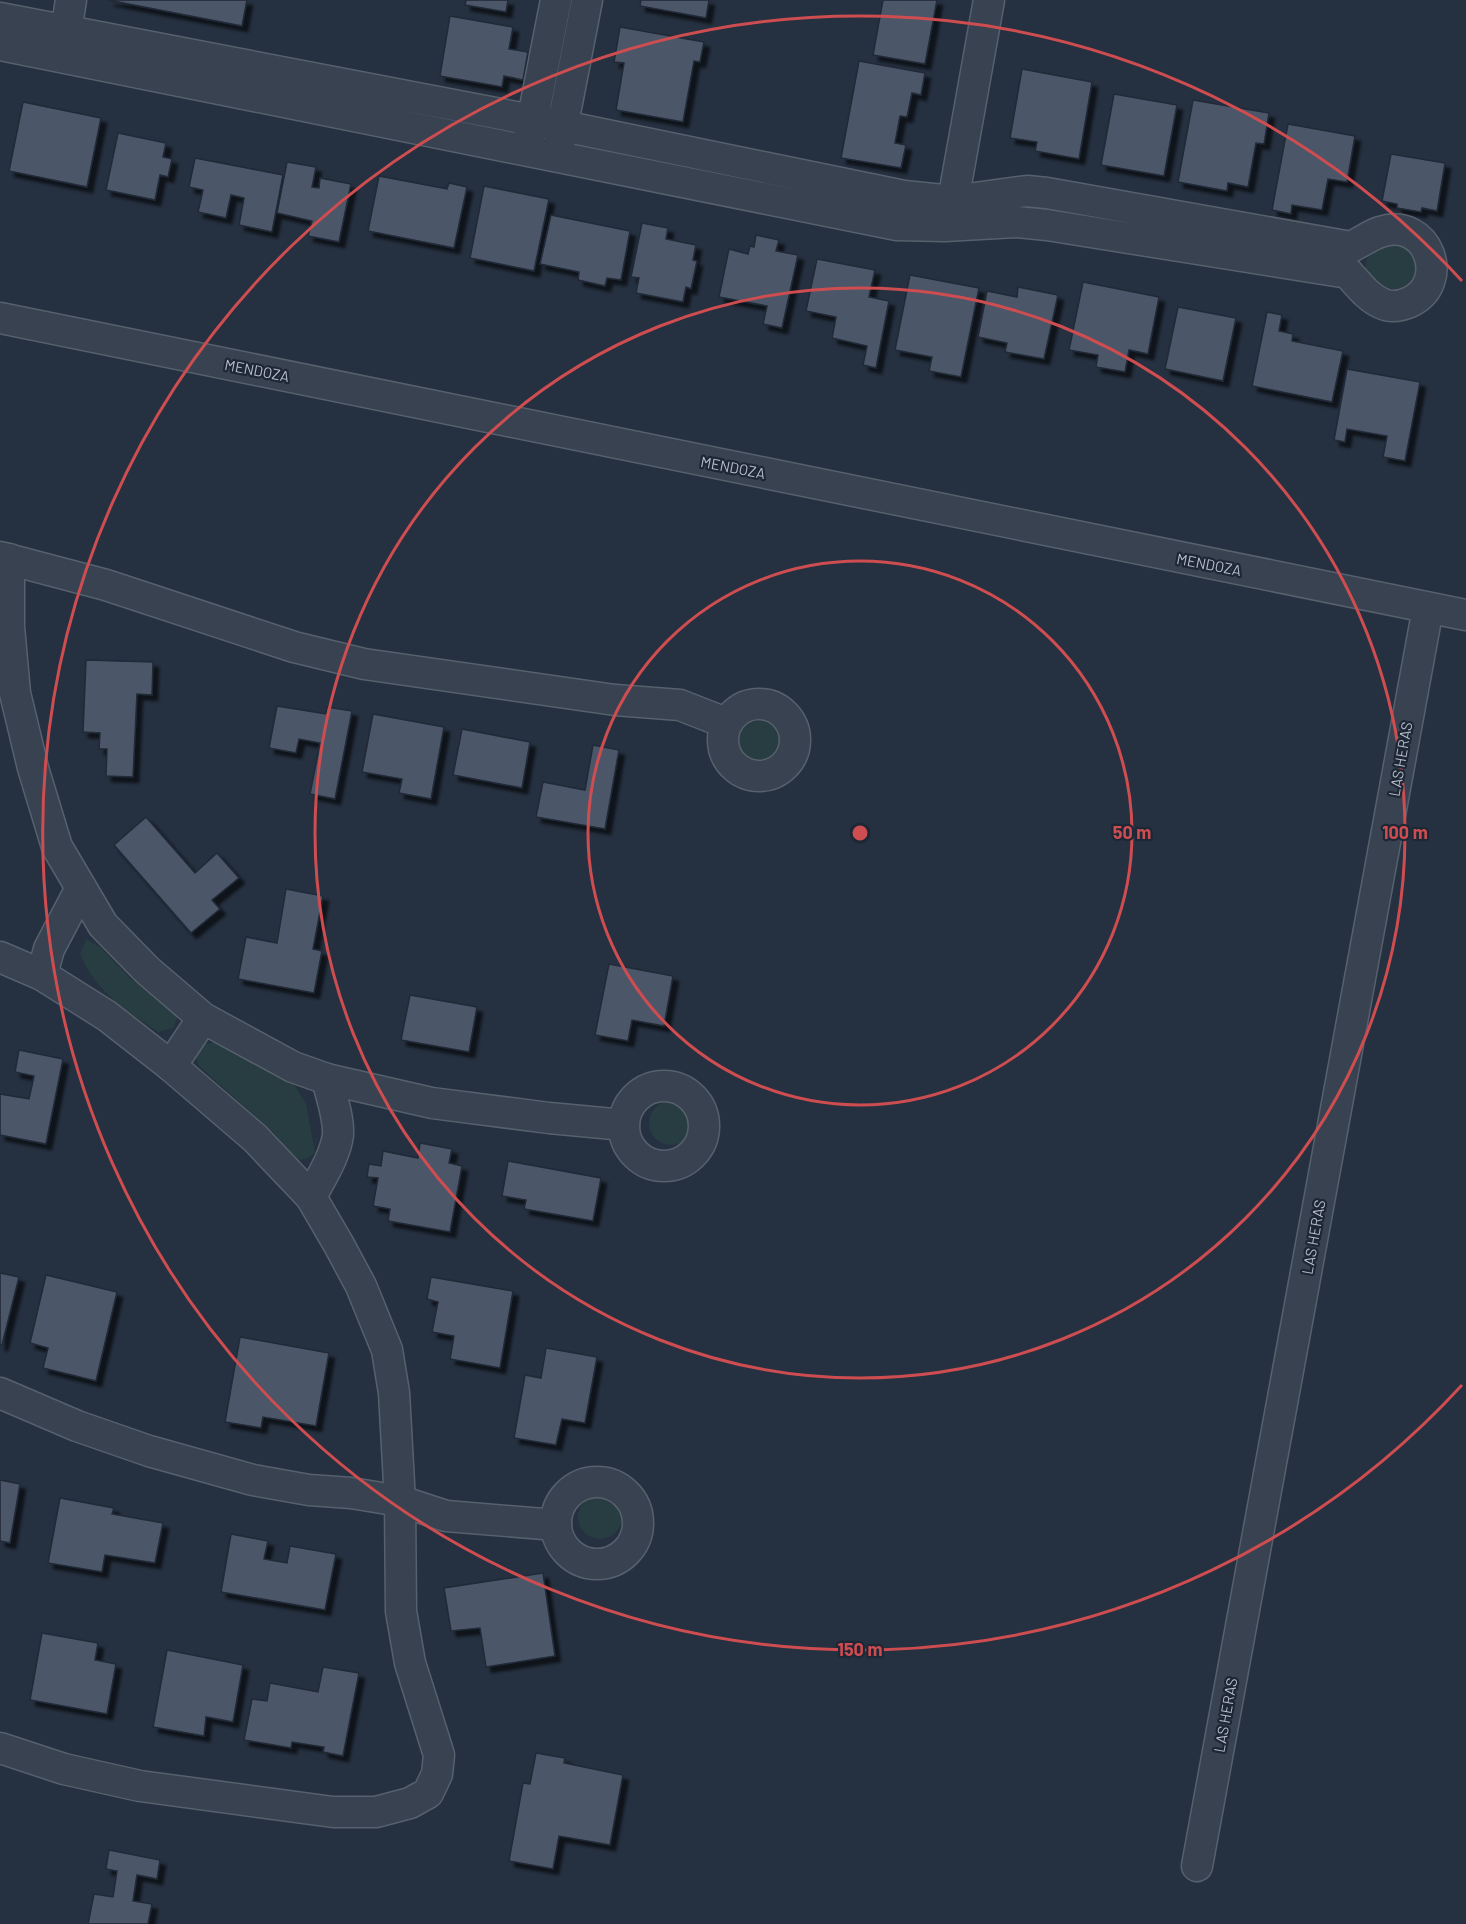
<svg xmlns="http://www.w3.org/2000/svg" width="1466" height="1924" viewBox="0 0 1466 1924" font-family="Barlow,sans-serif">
  <defs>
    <filter id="shadow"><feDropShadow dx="5.5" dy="5.5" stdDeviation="1.5" flood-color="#0009"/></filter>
  </defs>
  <rect width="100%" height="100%" fill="#253040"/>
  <g fill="#273d41">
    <path d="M 1403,240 L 1425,261 L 1404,299 L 1366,278 C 1363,247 1377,247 1403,240 Z"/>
    <circle cx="760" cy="743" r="22"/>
    <path d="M 86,939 L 100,947 L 130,978 L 178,1016 L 173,1028 L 158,1032 C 124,1009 97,993 80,954 Z"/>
    <path d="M 215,1042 L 288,1076 L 306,1103 L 315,1153 L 308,1158 L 300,1160 L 293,1157 L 274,1133 L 199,1066 L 196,1057 L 204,1044 Z"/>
    <circle cx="671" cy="1123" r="22"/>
    <circle cx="600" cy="1517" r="22"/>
  </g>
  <g fill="#4b5769" stroke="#202937" stroke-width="1.5" filter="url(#shadow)">
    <path d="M 108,0 L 247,0 L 242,26 Z"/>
    <path d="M 466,0 L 508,0 L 506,12 L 465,5 Z"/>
    <path d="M 641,0 L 709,0 L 706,18 L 640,6 Z"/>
    <path d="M 883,0 L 937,0 L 925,64 L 873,55 Z"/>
    <path d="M 450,16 L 513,27 L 509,49 L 528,52 L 523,80 L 504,76 L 502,87 L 440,76 Z"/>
    <path d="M 620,27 L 704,42 L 700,62 L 694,61 L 683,122 L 616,110 L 624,63 L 614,62 Z"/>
    <path d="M 859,61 L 925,73 L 921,95 L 912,93 L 907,117 L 900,116 L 895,143 L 906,145 L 901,168 L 841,158 Z"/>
    <path d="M 1022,69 L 1092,82 L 1079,159 L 1035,151 L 1037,142 L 1010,138 Z"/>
    <path d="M 1114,94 L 1177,105 L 1164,176 L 1101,165 Z"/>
    <path d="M 1193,100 L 1269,113 L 1264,144 L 1256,143 L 1248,187 L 1228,183 L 1227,191 L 1178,182 Z"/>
    <path d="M 23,102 L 101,118 L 87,187 L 9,171 Z"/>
    <path d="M 1288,124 L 1355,136 L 1347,182 L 1328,179 L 1322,210 L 1292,205 L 1291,214 L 1272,210 Z"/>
    <path d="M 118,133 L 166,143 L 163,157 L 172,159 L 168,177 L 160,175 L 155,200 L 106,190 Z"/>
    <path d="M 1391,154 L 1445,163 L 1437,211 L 1422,208 L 1421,212 L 1397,208 L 1397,204 L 1382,201 Z"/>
    <path d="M 195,158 L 283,175 L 272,232 L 239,225 L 244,198 L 231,195 L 226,218 L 198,212 L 203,190 L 189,187 Z"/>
    <path d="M 287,162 L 316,167 L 312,187 L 319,188 L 320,178 L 351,184 L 339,242 L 308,236 L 312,221 L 277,213 Z"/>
    <path d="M 379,176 L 447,189 L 449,183 L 467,187 L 454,248 L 368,231 Z"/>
    <path d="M 484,186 L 549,199 L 534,271 L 470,258 Z"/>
    <path d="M 551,215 L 630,231 L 621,280 L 607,278 L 605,286 L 578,280 L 579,272 L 540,264 Z"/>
    <path d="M 642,223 L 668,228 L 666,239 L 696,245 L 693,260 L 697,261 L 691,289 L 686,287 L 683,302 L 636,293 L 639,278 L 631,277 Z"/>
    <path d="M 756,235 L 779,240 L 776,251 L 798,255 L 782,328 L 763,324 L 767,306 L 719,297 L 729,249 L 748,254 L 750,246 L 754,247 Z"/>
    <path d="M 817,259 L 875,270 L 869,297 L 889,301 L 876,368 L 863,365 L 867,346 L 832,338 L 836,317 L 806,311 Z"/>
    <path d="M 910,275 L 979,288 L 961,377 L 929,371 L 932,357 L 895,350 Z"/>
    <path d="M 1083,282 L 1159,297 L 1148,354 L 1129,350 L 1125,372 L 1096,367 L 1098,355 L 1069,350 Z"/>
    <path d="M 1018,287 L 1058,295 L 1044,359 L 1005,352 L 1007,343 L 978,337 L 987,291 L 1017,297 Z"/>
    <path d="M 1178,307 L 1236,318 L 1223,381 L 1165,369 Z"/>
    <path d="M 1267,312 L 1282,315 L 1279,331 L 1293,334 L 1292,341 L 1343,351 L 1332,402 L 1252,386 Z"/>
    <path d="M 1347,369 L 1420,382 L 1405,461 L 1383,457 L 1387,436 L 1347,429 L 1345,442 L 1334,440 Z"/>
    <path d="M 86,660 L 153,662 L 152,695 L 137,694 L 133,777 L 106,776 L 107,749 L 99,749 L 100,733 L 83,732 Z"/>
    <path d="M 277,706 L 326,714 L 327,707 L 352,711 L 335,799 L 310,794 L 320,743 L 299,739 L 296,753 L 269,748 Z"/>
    <path d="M 373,714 L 444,727 L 431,799 L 399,793 L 402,779 L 362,772 Z"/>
    <path d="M 462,729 L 530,742 L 522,788 L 453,775 Z"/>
    <path d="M 593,745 L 619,750 L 605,829 L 536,817 L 543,782 L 585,790 Z"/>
    <path d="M 146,817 L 195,873 L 217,853 L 239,878 L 212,900 L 220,909 L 191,933 L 114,845 Z"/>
    <path d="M 286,889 L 323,896 L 313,949 L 322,951 L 314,993 L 238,979 L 246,937 L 277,943 Z"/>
    <path d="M 609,964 L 673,976 L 664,1026 L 632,1020 L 628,1041 L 595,1035 Z"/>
    <path d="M 410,995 L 477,1007 L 469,1052 L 401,1040 Z"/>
    <path d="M 19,1050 L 63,1059 L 46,1144 L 0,1135 L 0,1094 L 29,1099 L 34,1076 L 15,1072 Z"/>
    <path d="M 420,1143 L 452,1149 L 449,1163 L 462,1166 L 450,1232 L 388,1221 L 390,1209 L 373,1206 L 378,1178 L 367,1177 L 369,1164 L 381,1166 L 383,1151 L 418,1158 Z"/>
    <path d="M 508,1161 L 601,1178 L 593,1221 L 524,1209 L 526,1200 L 502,1196 Z"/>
    <path d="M 0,1273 L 19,1277 L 2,1345 L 0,1345 Z"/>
    <path d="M 46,1275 L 117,1292 L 96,1381 L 43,1368 L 48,1348 L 30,1343 Z"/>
    <path d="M 431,1277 L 513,1291 L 500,1368 L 450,1359 L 454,1336 L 432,1332 L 438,1302 L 427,1299 Z"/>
    <path d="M 240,1337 L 329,1353 L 316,1426 L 263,1417 L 261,1428 L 225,1422 Z"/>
    <path d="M 546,1348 L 597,1357 L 585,1423 L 562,1419 L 556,1445 L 514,1438 L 525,1375 L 541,1378 Z"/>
    <path d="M 0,1480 L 20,1484 L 10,1543 L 0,1541 Z"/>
    <path d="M 60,1498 L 114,1508 L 112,1514 L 163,1523 L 155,1563 L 105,1555 L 102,1572 L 48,1563 Z"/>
    <path d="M 231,1534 L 268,1541 L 264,1559 L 287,1563 L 290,1546 L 336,1554 L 325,1610 L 221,1592 Z"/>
    <path d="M 543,1573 L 555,1656 L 486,1667 L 480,1628 L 451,1631 L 444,1588 Z"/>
    <path d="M 42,1633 L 98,1643 L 95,1660 L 116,1664 L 107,1714 L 30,1700 Z"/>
    <path d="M 167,1650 L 243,1665 L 233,1722 L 206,1717 L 204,1736 L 153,1727 Z"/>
    <path d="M 323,1667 L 359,1673 L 343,1756 L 323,1752 L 324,1747 L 292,1742 L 291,1748 L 244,1740 L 252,1699 L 267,1701 L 270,1683 L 318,1692 Z"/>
    <path d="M 536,1753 L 565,1758 L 564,1763 L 623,1775 L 610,1845 L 559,1836 L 553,1869 L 509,1861 L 523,1783 L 530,1784 Z"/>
    <path d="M 109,1850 L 160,1860 L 157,1879 L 137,1875 L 133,1901 L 152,1904 L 148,1924 L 88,1924 L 94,1894 L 113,1897 L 117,1871 L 106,1869 Z"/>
  </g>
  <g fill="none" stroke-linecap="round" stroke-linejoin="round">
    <g stroke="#57606d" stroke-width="33">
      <g id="street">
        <path d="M 0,18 L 563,126 L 904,196 L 953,201 L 1027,191 L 1047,193 L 1351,247 C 1361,242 1371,235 1380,232 C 1429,216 1451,283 1410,302 C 1401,306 1392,308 1383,304 C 1368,298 1358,284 1348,273 L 1047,225 L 1016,222 L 945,226 L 897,225 L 0,45"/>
        <path d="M 63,50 L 71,0"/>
        <path d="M 529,138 L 556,0"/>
        <path d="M 559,144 L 587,0"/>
        <path d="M 948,218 L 953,201 L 989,0"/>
        <path d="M 0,318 L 1466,615"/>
        <path d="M 0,557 L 106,585 L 294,647 L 364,664 L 615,700 L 680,705 L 726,723"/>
        <path d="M 9,559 L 9,627 L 15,693 L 33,768 L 57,847 L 103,925 L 147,970 L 203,1018 L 293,1067 L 327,1079 L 432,1103 L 549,1118 L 624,1125"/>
        <circle cx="759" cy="740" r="36"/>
        <path d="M 0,957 L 42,975 L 107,1016 L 171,1066 L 255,1138 L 311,1197 L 339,1245 L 361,1286 L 387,1350 L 394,1393 L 400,1501 L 401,1611 L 410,1663 L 439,1755 L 437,1774 L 428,1793 L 410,1803 L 376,1812 L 333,1812 L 140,1786 L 64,1769 L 0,1748"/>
        <path d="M 42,975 L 49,949 L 81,888"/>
        <path d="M 171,1066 L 203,1018"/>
        <circle cx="664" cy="1126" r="40"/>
        <path d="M 311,1197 C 320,1179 335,1157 338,1135 C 339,1117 331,1096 327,1079"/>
        <path d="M 0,1393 L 77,1426 L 149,1451 L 253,1480 L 309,1490 L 351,1493 L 400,1501 L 446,1516 L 556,1525"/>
        <circle cx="597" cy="1523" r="41"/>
        <path d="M 1197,1866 L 1428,608"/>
      </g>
    </g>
    <use href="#street" stroke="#394250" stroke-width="30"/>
  </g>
  <g fill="none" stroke="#ce4d50" stroke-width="3">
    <circle cx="860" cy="833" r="272"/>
    <circle cx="860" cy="833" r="545"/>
    <path d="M1462 1385A817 817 0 1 1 1462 281"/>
  </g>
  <g text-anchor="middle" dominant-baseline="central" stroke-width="4.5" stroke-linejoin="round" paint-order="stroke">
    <g font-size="15" fill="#b6bdca" stroke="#1e2735">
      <text transform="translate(257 370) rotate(11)">MENDOZA</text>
      <text transform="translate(733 467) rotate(11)">MENDOZA</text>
      <text transform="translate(1209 564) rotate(11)">MENDOZA</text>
      <text transform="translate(1400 759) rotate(-80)">LAS HERAS</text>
      <text transform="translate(1313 1237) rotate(-80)">LAS HERAS</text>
      <text transform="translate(1225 1715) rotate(-80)">LAS HERAS</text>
    </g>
  </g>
  <circle cx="860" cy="833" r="9" fill="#ce4d50" stroke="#1e2735" stroke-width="3"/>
  <g font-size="18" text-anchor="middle" font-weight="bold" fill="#ce4d50" stroke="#1e2735" stroke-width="4.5" stroke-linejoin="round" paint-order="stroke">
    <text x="1132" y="839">50 m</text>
    <text x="1405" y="839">100 m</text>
    <text x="860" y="1656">150 m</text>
  </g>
</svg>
